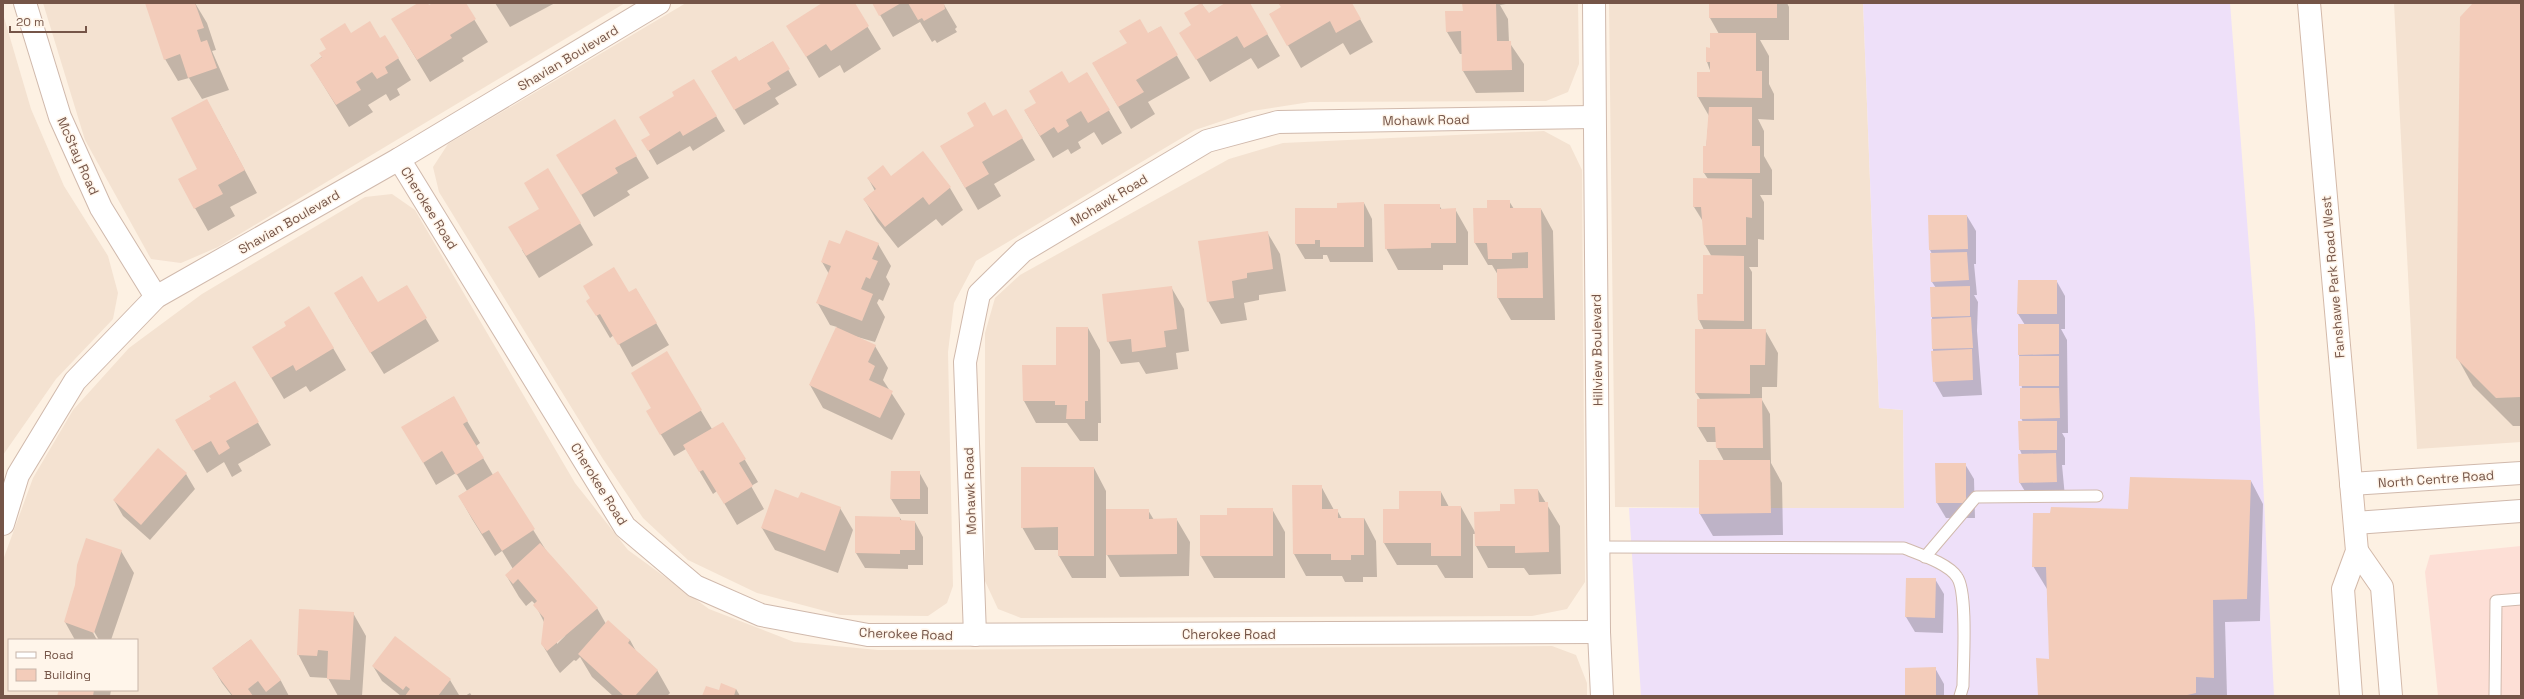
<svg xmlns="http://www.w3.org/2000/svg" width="2524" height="699" viewBox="0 0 2524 699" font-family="'Space Grotesk',sans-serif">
  <rect width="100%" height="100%" fill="#fdf1e3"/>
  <g fill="#f4e2d1" fill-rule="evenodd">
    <path d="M 43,3 L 625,3 L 218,247 L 181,263 L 151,259 L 85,140 Z"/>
    <path d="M 686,3 L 1578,3 L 1579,64 L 1568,92 L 1546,101 L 1310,102 L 1252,111 L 1195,130 L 976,261 L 954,303 L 948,352 L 953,586 L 947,603 L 928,616 L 840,615 L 757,593 L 688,560 L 643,518 L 603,459 L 439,192 L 433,167 L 448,144 Z"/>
    <path d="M 1609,3 L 1863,3 L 1879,408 L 1903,410 L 1904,509 L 1615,507 Z"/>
    <path d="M 2394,3 L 2521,3 L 2521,442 L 2417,449 Z"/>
    <path d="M 3,14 L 31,109 L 64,186 L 108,256 L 118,293 L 113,319 L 56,379 L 3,455 Z"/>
    <path d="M 1544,131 L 1570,145 L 1582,170 L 1585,582 L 1567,609 L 1532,616 L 1021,618 L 998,609 L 985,581 L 985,333 L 995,298 L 1020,275 L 1229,159 L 1283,143 Z"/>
    <path d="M 392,194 L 415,210 L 575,483 L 628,550 L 709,609 L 794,642 L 878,650 L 1552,646 L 1576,655 L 1587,683 L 1587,696 L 3,696 L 3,560 L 33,478 L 73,410 L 129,348 L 202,294 L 365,197 ZM 9,640 L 137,640 L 137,690 L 9,690 Z"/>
  </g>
  <path fill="#fddfd6" d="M 2521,546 L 2521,696 L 2438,696 L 2425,572 L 2430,555 Z"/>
  <path fill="#eee0f9" d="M 1863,3 L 2230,3 L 2255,323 L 2274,696 L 1641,696 L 1629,508 L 1904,508 L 1903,410 L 1879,408 Z"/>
  <g fill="#0003" fill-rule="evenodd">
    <path d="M 146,3 L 195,3 L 207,23 L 216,50 L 212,51 L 229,90 L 202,99 L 189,78 L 178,81 L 165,59 Z"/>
    <path d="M 420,3 L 426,3 L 429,7 L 435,3 L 464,3 L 488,42 L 462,58 L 464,61 L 430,82 L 406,42 Z"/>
    <path d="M 495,3 L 555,3 L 510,27 Z"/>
    <path d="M 824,3 L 853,3 L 881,49 L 844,73 L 840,65 L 819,78 L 788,26 Z"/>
    <path d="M 873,3 L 943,3 L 957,27 L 955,29 L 957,32 L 937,43 L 935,40 L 932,42 L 920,22 L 893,37 Z"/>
    <path d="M 1227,3 L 1249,3 L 1280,56 L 1258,69 L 1251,58 L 1210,82 L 1181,33 L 1193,26 L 1186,13 L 1202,4 L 1208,14 Z"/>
    <path d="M 1279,3 L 1351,3 L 1373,42 L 1350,55 L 1343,43 L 1301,68 L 1270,14 L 1282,8 Z"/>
    <path d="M 1463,3 L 1512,3 L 1500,5 L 1508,19 L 1509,42 L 1524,64 L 1524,92 L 1476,93 L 1463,71 L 1462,54 L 1460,54 L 1447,32 L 1464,12 Z"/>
    <path d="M 1710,3 L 1787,3 L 1789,7 L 1789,40 L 1760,40 L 1769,56 L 1769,84 L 1774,94 L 1774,120 L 1758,119 L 1764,131 L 1764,156 L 1772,170 L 1772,195 L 1760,195 L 1764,202 L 1764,240 L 1758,239 L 1758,267 L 1749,267 L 1752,272 L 1752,330 L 1765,330 L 1778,353 L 1777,387 L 1762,387 L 1762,400 L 1770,414 L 1771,463 L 1782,483 L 1783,535 L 1713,536 L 1700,514 L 1724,461 L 1717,448 L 1716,442 L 1707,442 L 1698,427 L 1698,400 L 1700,399 L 1696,393 L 1704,330 L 1699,320 L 1698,295 L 1704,295 L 1712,257 L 1705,245 L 1704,223 L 1694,207 L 1708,179 L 1704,173 L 1709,116 L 1698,97 L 1698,73 L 1711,73 L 1707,62 L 1719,34 L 1710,18 Z"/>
    <path d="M 2474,3 L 2521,3 L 2521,426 L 2513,426 L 2473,386 L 2457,357 Z"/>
    <path d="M 1160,27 L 1190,78 L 1148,102 L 1155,114 L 1131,129 L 1093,63 Z"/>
    <path d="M 351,34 L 380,39 L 398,58 L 411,80 L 397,89 L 400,95 L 390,101 L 386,94 L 368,105 L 373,112 L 349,127 L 311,65 Z"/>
    <path d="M 772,42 L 797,85 L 775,98 L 779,104 L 744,125 L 712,72 L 738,62 Z"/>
    <path d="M 1087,73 L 1122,133 L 1102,145 L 1094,132 L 1078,142 L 1081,148 L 1071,154 L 1068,149 L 1053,158 L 1025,111 Z"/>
    <path d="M 716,116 L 725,131 L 693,151 L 690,146 L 657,165 L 643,141 L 651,135 Z"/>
    <path d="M 993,118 L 1022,138 L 1035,160 L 994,184 L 1001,196 L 978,210 L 941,146 Z"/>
    <path d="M 219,122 L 257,193 L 230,207 L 235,216 L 208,231 L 179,180 L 199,169 Z"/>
    <path d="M 636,156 L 649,178 L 627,191 L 630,195 L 594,217 L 571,177 Z"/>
    <path d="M 891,177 L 950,188 L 963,210 L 942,226 L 936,219 L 898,248 L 877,221 L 864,199 L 875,191 L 868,178 Z"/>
    <path d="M 1509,201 L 1514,209 L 1541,209 L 1553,231 L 1555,320 L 1511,320 L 1498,298 L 1498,275 L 1492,265 L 1488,265 L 1475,243 L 1488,209 Z"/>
    <path d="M 1364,203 L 1372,219 L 1373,262 L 1330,262 L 1327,255 L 1323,255 L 1323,259 L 1305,259 L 1296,244 Z"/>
    <path d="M 1439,205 L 1442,210 L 1455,209 L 1468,232 L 1468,265 L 1443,265 L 1443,270 L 1398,270 L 1386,248 Z"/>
    <path d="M 1967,216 L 1976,231 L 1976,264 L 1974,264 L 1977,295 L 1974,295 L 1978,302 L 1977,331 L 1982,395 L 1943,397 L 1934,381 L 1932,317 L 1936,288 L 1932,282 L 1932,254 L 1930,250 Z"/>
    <path d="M 580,223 L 593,245 L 539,278 L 522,250 Z"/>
    <path d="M 1267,232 L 1280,254 L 1286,291 L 1259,295 L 1259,300 L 1244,303 L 1247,320 L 1221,324 L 1208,301 Z"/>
    <path d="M 878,244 L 891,266 L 886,277 L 890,284 L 883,301 L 879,299 L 877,303 L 885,317 L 875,342 L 854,336 L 875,346 L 888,368 L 883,380 L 905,414 L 892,440 L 823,408 L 810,385 L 837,327 L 830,325 L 817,302 L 829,274 L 822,262 L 840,246 Z"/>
    <path d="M 2056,280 L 2065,296 L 2065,329 L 2061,329 L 2067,340 L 2068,433 L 2062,433 L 2065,438 L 2065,465 L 2062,465 L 2065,497 L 2029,498 L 2020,483 L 2022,455 L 2020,450 L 2019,422 L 2023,422 L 2021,418 L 2022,389 L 2019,355 L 2025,325 L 2018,314 L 2019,281 Z"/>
    <path d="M 406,286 L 439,341 L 384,374 L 348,316 L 378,304 Z"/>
    <path d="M 1171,287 L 1184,309 L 1189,351 L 1176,353 L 1178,369 L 1146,374 L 1139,362 L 1121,364 L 1108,341 Z"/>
    <path d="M 636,289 L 669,345 L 632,367 L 614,335 L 610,338 L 588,301 L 628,294 Z"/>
    <path d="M 1088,328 L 1100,350 L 1101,423 L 1098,423 L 1098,441 L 1080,441 L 1067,423 L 1036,423 L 1024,401 L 1057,366 Z"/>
    <path d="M 333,348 L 346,370 L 310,392 L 306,386 L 284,399 L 266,369 Z"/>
    <path d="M 666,353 L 712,429 L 723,423 L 758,482 L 751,486 L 764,509 L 737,525 L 717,491 L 713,494 L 686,449 L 674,456 L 660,433 L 652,408 Z"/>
    <path d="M 234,382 L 271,445 L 238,464 L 242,471 L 232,477 L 224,462 L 207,473 L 176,421 L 212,399 Z"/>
    <path d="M 453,397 L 480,443 L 476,446 L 493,475 L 497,472 L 547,552 L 597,608 L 606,624 L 630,640 L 636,651 L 657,670 L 670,693 L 667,696 L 613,696 L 592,677 L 580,657 L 576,661 L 574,660 L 560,673 L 555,666 L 542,644 L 545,624 L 535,604 L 532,601 L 526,606 L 519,597 L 506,575 L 513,569 L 502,551 L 495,556 L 472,519 L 459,496 L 467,491 L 456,473 L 436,485 L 403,427 ZM 566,635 L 557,644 L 557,641 Z"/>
    <path d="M 1965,464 L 1974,479 L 1975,518 L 1946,518 L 1937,503 Z"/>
    <path d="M 1094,468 L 1106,491 L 1106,510 L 1148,510 L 1154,520 L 1177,520 L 1190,542 L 1189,576 L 1120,577 L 1106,553 L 1106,578 L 1072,578 L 1059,556 L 1059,550 L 1035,550 L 1022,527 Z"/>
    <path d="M 919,472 L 928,488 L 928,514 L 900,514 L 891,499 Z"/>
    <path d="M 186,474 L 195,489 L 150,540 L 123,516 L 114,500 Z"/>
    <path d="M 2251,481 L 2263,504 L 2260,621 L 2225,622 L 2227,696 L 2039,696 L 2050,660 L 2047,589 L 2033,566 L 2129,510 Z"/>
    <path d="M 1293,486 L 1321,486 L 1334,510 L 1337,510 L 1342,519 L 1364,518 L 1376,541 L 1377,577 L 1363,577 L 1363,582 L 1345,582 L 1342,576 L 1306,576 L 1294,554 Z"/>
    <path d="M 1538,490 L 1560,526 L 1561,574 L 1529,575 L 1524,568 L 1488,568 L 1476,546 L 1475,534 L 1473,534 L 1473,578 L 1445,578 L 1437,565 L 1397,565 L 1384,543 L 1400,510 L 1441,492 L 1449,507 L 1461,507 L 1475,532 L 1501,512 Z"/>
    <path d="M 799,499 L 840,508 L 853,530 L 838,573 L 775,550 L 762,528 Z"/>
    <path d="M 1272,509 L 1285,532 L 1285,578 L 1214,578 L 1201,556 L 1228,516 Z"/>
    <path d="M 900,518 L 902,521 L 915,522 L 923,537 L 923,565 L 908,565 L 908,569 L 865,568 L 856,553 Z"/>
    <path d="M 121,551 L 134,573 L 111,640 L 99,640 L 92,628 L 91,629 L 97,640 L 75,640 L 65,622 Z"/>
    <path d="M 1935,579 L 1944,594 L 1943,633 L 1915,632 L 1906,617 Z"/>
    <path d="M 353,613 L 366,636 L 362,696 L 338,696 L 328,678 L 310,677 L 298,654 Z"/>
    <path d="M 250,640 L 281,681 L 289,696 L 232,696 L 222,683 L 213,668 Z"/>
    <path d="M 373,666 L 450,680 L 459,695 L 401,696 L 382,681 Z"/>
    <path d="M 1935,668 L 1944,684 L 1944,696 L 1906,696 Z"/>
    <path d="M 736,689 L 740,696 L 703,696 L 720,692 Z"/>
    <path d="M 60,690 L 111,690 L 110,696 L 58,696 Z"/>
    <path d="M 470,693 L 472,696 L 465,696 Z"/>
  </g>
  <g fill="#f3ccba">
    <path d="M 145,3 L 195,3 L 204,28 L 197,30 L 201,42 L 207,40 L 217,68 L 188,78 L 180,54 L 164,60 Z"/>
    <path d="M 418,3 L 428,3 L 429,5 L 433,3 L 466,3 L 476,19 L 450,35 L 452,38 L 417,60 L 391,19 Z"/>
    <path d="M 822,3 L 855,3 L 869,26 L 831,51 L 826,44 L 806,57 L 786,26 Z"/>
    <path d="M 872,3 L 901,3 L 879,16 Z"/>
    <path d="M 908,3 L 944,3 L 945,9 L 924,21 L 922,18 L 918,20 Z"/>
    <path d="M 1201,3 L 1209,13 L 1225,3 L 1250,3 L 1268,34 L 1244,48 L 1237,36 L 1196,60 L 1179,33 L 1191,25 L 1184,13 Z"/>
    <path d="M 1278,3 L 1352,3 L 1361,19 L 1336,33 L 1330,21 L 1287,46 L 1269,14 L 1281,7 Z"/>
    <path d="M 1462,3 L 1496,3 L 1497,41 L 1511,41 L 1512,70 L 1462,71 L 1461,31 L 1446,32 L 1445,11 L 1463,11 Z"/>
    <rect x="1709" y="3" width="68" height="15"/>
    <path d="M 2473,3 L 2521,3 L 2521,397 L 2496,398 L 2456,358 L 2460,17 Z"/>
    <path d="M 1140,19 L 1148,33 L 1161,26 L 1178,55 L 1136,80 L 1144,92 L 1118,107 L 1092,63 L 1127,43 L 1119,31 Z"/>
    <path d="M 370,21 L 380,38 L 385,35 L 399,58 L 385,67 L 388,73 L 377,79 L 372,72 L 356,82 L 361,90 L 336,105 L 310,65 L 322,57 L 319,53 L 326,49 L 320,39 L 345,23 L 351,33 Z"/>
    <path d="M 1710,33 L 1756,33 L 1756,71 L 1762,71 L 1762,98 L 1697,97 L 1697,72 L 1710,72 L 1710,62 L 1706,62 L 1706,47 L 1710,48 Z"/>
    <path d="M 773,41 L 790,69 L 767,83 L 771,89 L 734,110 L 711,71 L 736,56 L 739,61 Z"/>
    <path d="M 1062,71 L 1069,83 L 1087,72 L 1110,110 L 1088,123 L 1081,111 L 1066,120 L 1069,126 L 1058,133 L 1054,127 L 1040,136 L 1024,110 L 1036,103 L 1029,91 Z"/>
    <path d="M 694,79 L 717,116 L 683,136 L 680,131 L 648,151 L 641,140 L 650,135 L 639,117 L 674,96 L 672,92 Z"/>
    <path d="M 207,99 L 245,170 L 218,185 L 223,194 L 194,209 L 178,179 L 197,169 L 171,118 Z"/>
    <path d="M 985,102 L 993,116 L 1006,109 L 1023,138 L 982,162 L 989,174 L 965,188 L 940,146 L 974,126 L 967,113 Z"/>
    <path d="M 1709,107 L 1752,107 L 1752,146 L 1760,146 L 1760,173 L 1703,173 L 1703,146 L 1706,146 Z"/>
    <path d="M 615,119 L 637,156 L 615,168 L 618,173 L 581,195 L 556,155 Z"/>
    <path d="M 923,151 L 951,187 L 929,205 L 923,197 L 885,227 L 863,199 L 876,189 L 867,178 L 883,165 L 891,176 Z"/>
    <path d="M 548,168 L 581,223 L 526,256 L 508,227 L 539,209 L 524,183 Z"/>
    <path d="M 1693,178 L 1752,179 L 1752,218 L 1746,217 L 1746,245 L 1704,245 L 1701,207 L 1693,207 Z"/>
    <path d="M 1487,200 L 1510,200 L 1510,208 L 1541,208 L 1543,298 L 1497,298 L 1497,269 L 1528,268 L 1528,252 L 1512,253 L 1512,259 L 1488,259 L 1487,243 L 1474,243 L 1473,208 L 1487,208 Z"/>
    <path d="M 1364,202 L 1364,247 L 1320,247 L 1320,240 L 1315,240 L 1315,244 L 1295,244 L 1295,208 L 1337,208 L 1337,203 Z"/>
    <path d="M 1384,204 L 1440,204 L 1440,209 L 1456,208 L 1456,243 L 1431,243 L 1431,248 L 1385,249 Z"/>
    <path d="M 1928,215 L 1967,215 L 1968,249 L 1929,250 Z"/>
    <path d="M 846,230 L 879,243 L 872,259 L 878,261 L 870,279 L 866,277 L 861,289 L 873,294 L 862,321 L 816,303 L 831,266 L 821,262 L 829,240 L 840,244 Z"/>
    <path d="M 1268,231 L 1273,269 L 1247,273 L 1247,278 L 1232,281 L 1234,298 L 1207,302 L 1198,241 Z"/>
    <path d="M 1967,252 L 1969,280 L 1931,282 L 1930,253 Z"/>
    <path d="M 1703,255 L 1744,256 L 1744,321 L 1698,320 L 1697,294 L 1703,294 Z"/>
    <path d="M 614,267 L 629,292 L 636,288 L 657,323 L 618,345 L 600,314 L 596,316 L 586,301 L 590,298 L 583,286 Z"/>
    <path d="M 362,276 L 378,302 L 407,285 L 427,318 L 370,353 L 334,293 Z"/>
    <path d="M 2018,280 L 2057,280 L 2057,314 L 2017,314 Z"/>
    <path d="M 1172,286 L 1177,329 L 1164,331 L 1166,347 L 1132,352 L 1131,339 L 1107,342 L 1102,294 Z"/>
    <path d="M 1970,286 L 1970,316 L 1931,317 L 1930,287 Z"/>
    <path d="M 309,306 L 334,348 L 296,371 L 293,365 L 271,378 L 252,347 L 286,326 L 284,322 Z"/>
    <path d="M 1971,317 L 1973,348 L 1932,349 L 1931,319 Z"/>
    <path d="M 2018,324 L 2059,324 L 2059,354 L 2018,355 Z"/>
    <path d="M 836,327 L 876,345 L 868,362 L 875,366 L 869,380 L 893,391 L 880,418 L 809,385 Z"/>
    <path d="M 1056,327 L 1088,327 L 1088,401 L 1085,401 L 1085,419 L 1066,419 L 1067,405 L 1055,405 L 1055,401 L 1023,401 L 1022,365 L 1056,365 Z"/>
    <path d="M 1695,329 L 1766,329 L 1765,365 L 1750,365 L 1750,394 L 1695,393 Z"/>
    <path d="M 1972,349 L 1973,380 L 1933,382 L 1931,351 Z"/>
    <path d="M 667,351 L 702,410 L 660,435 L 646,411 L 651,408 L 631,373 Z"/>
    <rect x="2019" y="356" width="40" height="30"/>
    <path d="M 235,381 L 259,422 L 226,441 L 230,448 L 219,455 L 211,441 L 193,451 L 175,420 L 211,399 L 209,396 Z"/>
    <path d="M 2020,388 L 2059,388 L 2060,418 L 2020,419 Z"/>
    <path d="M 454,396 L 468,421 L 463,424 L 484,458 L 456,475 L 442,451 L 423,463 L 401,427 Z"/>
    <path d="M 1762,398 L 1763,448 L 1716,448 L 1715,427 L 1697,427 L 1697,399 Z"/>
    <path d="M 2018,421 L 2057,421 L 2057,450 L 2019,450 Z"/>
    <path d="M 723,422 L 746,459 L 739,463 L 753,486 L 724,504 L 703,470 L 699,472 L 683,445 Z"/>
    <path d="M 158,448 L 187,473 L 141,525 L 113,500 Z"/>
    <path d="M 2056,453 L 2057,482 L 2019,483 L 2018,454 Z"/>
    <path d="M 1699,460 L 1770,460 L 1771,513 L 1699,514 Z"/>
    <path d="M 1935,463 L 1966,463 L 1966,503 L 1936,503 Z"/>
    <path d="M 1021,467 L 1094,467 L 1094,556 L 1058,556 L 1058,527 L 1021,528 Z"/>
    <path d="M 498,471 L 535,529 L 502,551 L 489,530 L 482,534 L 458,496 Z"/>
    <path d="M 891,471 L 920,471 L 920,499 L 890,499 Z"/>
    <path d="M 2130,477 L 2251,480 L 2247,599 L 2213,600 L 2214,678 L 2196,677 L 2196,693 L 2183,696 L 2038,696 L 2036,658 L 2049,659 L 2046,567 L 2032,567 L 2033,513 L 2050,513 L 2051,507 L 2128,509 Z"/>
    <path d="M 1292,485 L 1322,485 L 1322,509 L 1338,509 L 1338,518 L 1364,518 L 1364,555 L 1351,555 L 1351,560 L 1331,560 L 1331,554 L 1293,554 Z"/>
    <path d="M 775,489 L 798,498 L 801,492 L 841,507 L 825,551 L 761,528 Z"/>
    <path d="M 1514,489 L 1538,489 L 1539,502 L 1548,502 L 1549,552 L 1515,553 L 1515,546 L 1475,546 L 1474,512 L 1500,511 L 1500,504 L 1515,504 Z"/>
    <path d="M 1399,491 L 1441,491 L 1441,506 L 1461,506 L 1461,556 L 1431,556 L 1431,543 L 1383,543 L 1383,509 L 1399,509 Z"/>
    <path d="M 1227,508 L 1273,508 L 1273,556 L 1200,556 L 1200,515 L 1227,515 Z"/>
    <path d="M 1106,509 L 1149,509 L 1149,519 L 1177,518 L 1177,554 L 1106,555 Z"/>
    <path d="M 855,516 L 900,517 L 900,520 L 915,521 L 915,550 L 900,550 L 900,554 L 855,553 Z"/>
    <path d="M 86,538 L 122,550 L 94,633 L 64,622 L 75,585 L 77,565 Z"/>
    <path d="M 540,543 L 598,608 L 547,651 L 541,644 L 544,618 L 533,605 L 537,601 L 518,579 L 513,584 L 505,575 Z"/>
    <path d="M 1906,578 L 1936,578 L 1935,618 L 1905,617 Z"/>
    <path d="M 299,609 L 354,612 L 350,680 L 327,679 L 328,651 L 318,650 L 317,656 L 297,655 Z"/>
    <path d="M 608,620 L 630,640 L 628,643 L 658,670 L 635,696 L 624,696 L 578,654 Z"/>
    <path d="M 395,636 L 451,679 L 438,696 L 405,696 L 410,689 L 406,686 L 403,690 L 372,666 Z"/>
    <path d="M 251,639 L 281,680 L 266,692 L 258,681 L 248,689 L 253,696 L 233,696 L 212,668 Z"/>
    <path d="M 1936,667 L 1936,696 L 1905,696 L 1905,668 Z"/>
    <path d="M 721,683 L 736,689 L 734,696 L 702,696 L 706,686 L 719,690 Z"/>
    <path d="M 59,690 L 94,690 L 93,696 L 57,696 Z"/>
  </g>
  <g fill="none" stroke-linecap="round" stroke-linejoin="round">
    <g stroke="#d0b9ac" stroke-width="13">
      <g id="service">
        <path d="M 1600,547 L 1904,548 C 1918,554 1948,563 1957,577 C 1968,592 1963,665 1963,686 L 1960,696"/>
        <path d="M 1925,557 L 1976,497 L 2097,496"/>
        <path d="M 2495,696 L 2496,601 L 2521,599"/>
      </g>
    </g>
    <g stroke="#d0b9ac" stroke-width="24">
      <g id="minor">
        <path d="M 25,3 L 60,117 L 101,208 L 156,297"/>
        <path d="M 1594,3 L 1599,632 L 1602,696"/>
        <path d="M 399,159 L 625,527 L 695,586 L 761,615 L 868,635 L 1599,632"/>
        <path d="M 3,524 L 18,475 L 75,381 L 156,297 L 399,159 L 659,3"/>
        <path d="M 975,635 L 965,362 L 979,294 L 1023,251 L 1207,141 L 1278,122 L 1594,117"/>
      </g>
    </g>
    <g stroke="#d0b9ac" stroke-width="24">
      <g id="tertiary">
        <path d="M 2351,484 L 2521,473"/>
        <path d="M 2355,523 L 2521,511"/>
      </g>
    </g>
    <g stroke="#d3b9a9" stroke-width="24">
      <g id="secondary">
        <path d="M 2309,3 L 2357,551 L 2343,589 L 2351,696"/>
        <path d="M 2357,551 L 2382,587 L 2391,696"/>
      </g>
    </g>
    <use href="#service" stroke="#fff" stroke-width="11"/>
    <use href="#minor" stroke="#fff" stroke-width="22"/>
    <use href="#tertiary" stroke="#fff" stroke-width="22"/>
    <use href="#secondary" stroke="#fff" stroke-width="22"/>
  </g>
  <g text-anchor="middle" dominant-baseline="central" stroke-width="3" stroke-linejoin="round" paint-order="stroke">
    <g font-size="13" fill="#755548" stroke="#fff5ea">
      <text transform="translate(568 58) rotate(-31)">Shavian Boulevard</text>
      <text transform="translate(1426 120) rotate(-1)">Mohawk Road</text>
      <text transform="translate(78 156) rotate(66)">McStay Road</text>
      <text transform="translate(1109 200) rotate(-31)">Mohawk Road</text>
      <text transform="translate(429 208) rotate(58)">Cherokee Road</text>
      <text transform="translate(289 222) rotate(-30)">Shavian Boulevard</text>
      <text transform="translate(2333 277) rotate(-95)">Fanshawe Park Road West</text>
      <text transform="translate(1597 350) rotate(-91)">Hillview Boulevard</text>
      <text transform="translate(2436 479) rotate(-4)">North Centre Road</text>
      <text transform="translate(599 484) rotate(58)">Cherokee Road</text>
      <text transform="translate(970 491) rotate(-92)">Mohawk Road</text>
      <text transform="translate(906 634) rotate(2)">Cherokee Road</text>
      <text x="1229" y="634">Cherokee Road</text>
    </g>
  </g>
  <rect width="2524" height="699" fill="none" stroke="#755548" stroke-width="8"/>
  <rect x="8" y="639" width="130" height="52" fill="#fff5ea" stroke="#c8b5a9"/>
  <rect x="16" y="652" width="20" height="6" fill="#ffffff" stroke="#c8b5a9"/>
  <text x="44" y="659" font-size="12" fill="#755548">Road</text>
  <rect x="16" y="669" width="20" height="12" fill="#f3ccba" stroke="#c8b5a9"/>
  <text x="44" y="679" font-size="12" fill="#755548">Building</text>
  <path d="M10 26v6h76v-6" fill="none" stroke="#755548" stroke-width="2"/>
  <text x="16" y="26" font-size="12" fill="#755548" stroke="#fff5ea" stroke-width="3" paint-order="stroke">20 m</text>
</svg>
